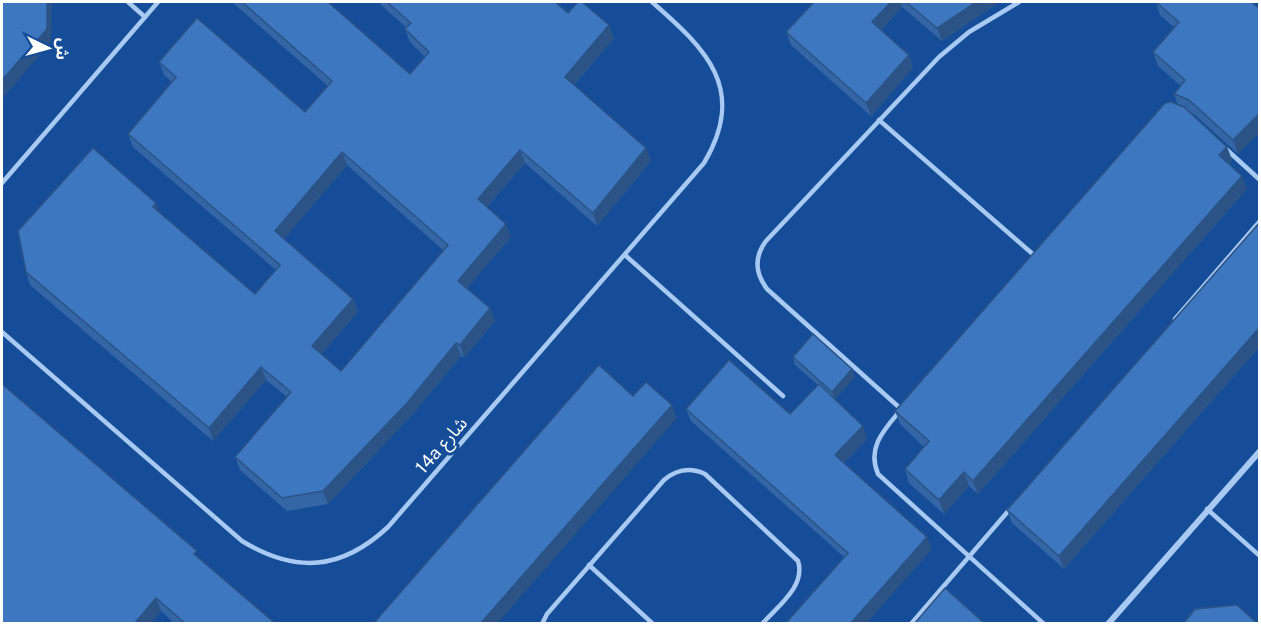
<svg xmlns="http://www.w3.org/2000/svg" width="1261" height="625" viewBox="0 0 1261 625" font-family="'Public Sans','Noto Sans Arabic',sans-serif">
  <rect width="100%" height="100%" fill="#154d98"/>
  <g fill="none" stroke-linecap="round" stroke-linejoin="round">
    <g stroke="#a8c9f2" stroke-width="4.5">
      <path d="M 128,2 L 145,17"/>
      <path d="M 879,120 L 1035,256"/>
      <path d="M 1226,149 L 1260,180"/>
      <path d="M 2,183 L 158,2"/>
      <path d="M 625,255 L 783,396"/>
      <path d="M 1175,319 L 1260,221"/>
      <path d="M 2,332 L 242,541 C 296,574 342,570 388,527 L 704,163 C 748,89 706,49 652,2"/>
      <path d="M 901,409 L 767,289 C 755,273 754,257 766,241 L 939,57 L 969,32 L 1019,2"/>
      <path d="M 899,412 C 883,431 867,448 878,474 L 1044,624"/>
      <path d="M 1207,509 L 1260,556"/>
      <path d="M 589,565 L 653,624"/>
      <path d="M 542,624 L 547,614 L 664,480 C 677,469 690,467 705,474 L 798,561 C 806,586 778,606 762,624"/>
      <path d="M 911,624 L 1010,509"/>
    </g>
    <path stroke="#a8c9f2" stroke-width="6" d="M 1108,624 L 1260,451"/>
  </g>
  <g fill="#3466a5" fill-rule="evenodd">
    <path d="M 232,2 L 328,2 L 410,74 L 425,57 L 410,42 L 405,29 L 407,28 L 381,5 L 380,2 L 555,2 L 568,13 L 609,25 L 614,38 L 574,85 L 646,148 L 651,161 L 597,226 L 525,163 L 487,207 L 511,237 L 467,288 L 490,308 L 495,321 L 464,358 L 461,356 L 413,414 L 328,504 L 287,511 L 240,470 L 235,457 L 287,397 L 266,380 L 213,441 L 30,285 L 26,272 L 160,213 L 255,294 L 276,270 L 133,147 L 128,134 L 172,82 L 164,75 L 159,62 L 305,112 L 328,86 ZM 347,165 L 444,251 L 341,371 L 321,354 L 358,312 L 353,299 L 284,239 Z"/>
    <path d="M 814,2 L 999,2 L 942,41 L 902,7 L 881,30 L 909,55 L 913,68 L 871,116 L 791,45 L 786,32 Z"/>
    <path d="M 1156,2 L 1260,9 L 1260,132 L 1238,154 L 1194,114 L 1188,111 L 1227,147 L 1232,160 L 1229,164 L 1247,189 L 978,494 L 969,486 L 944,514 L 909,483 L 905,469 L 924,447 L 900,424 L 895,411 L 1178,105 L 1174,94 L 1181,86 L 1158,66 L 1153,52 L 1175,28 L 1160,15 Z"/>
    <path d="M 1260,222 L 1260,346 L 1064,569 L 1012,523 L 1007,510 Z"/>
    <path d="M 793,357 L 852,369 L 855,377 L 835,399 L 867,439 L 844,463 L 932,549 L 844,557 L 691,421 L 686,409 L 790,414 L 818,385 L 795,365 Z"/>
    <path d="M 199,558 L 276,624 L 175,624 L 161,611 L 150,624 L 2,624 Z"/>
  </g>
  <g fill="#2b5386">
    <path d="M 47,2 L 52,2 L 51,42 L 2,99 L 2,80 Z"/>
    <path d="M 891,2 L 900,2 L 902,7 L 877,35 L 872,22 Z"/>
    <path d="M 976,2 L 999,2 L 942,41 L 937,28 Z"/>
    <path d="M 609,25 L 614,38 L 569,90 L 565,77 Z"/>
    <path d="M 909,55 L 913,68 L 871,116 L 866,103 Z"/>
    <path d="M 1260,113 L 1260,132 L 1238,154 L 1233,140 Z"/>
    <path d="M 1227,147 L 1232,160 L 1224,169 L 1219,155 Z"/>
    <path d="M 646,148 L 651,161 L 597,226 L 593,213 Z"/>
    <path d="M 520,150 L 525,163 L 482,212 L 478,199 Z"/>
    <path d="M 342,152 L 347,165 L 280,244 L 275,231 Z"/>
    <path d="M 1242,176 L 1247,189 L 978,494 L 973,481 Z"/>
    <path d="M 156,203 L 161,216 L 153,207 Z"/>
    <path d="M 506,224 L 511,237 L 462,294 L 458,281 Z"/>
    <path d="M 353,299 L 358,312 L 317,359 L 312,346 Z"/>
    <path d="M 490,308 L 495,321 L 464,358 L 460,345 Z"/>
    <path d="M 1260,327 L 1260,346 L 1064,569 L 1059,556 Z"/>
    <path d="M 456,343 L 461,356 L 413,414 L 328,504 L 323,491 Z"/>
    <path d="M 261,367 L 266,380 L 213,441 L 209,428 Z"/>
    <path d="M 852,369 L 855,377 L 835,399 L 832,392 Z"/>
    <path d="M 672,405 L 677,418 L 497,624 L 480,624 Z"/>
    <path d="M 863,426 L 867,439 L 840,467 L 835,455 Z"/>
    <path d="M 964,472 L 969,486 L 944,514 L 939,500 Z"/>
    <path d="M 927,537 L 932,549 L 866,624 L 850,624 Z"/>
    <path d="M 156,598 L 161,611 L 150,624 L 134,624 Z"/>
  </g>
  <g fill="#3d77c0" stroke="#2b5386" stroke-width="1.5" fill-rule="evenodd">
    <path d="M 2,2 L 47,2 L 47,29 L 2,80 Z"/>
    <path d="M 242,2 L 328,2 L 410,74 L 429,52 L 405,29 L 411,23 L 387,2 L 555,2 L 568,13 L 578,2 L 582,2 L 609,25 L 565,77 L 646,148 L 593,213 L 520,150 L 478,199 L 506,224 L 458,281 L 490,308 L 460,345 L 456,343 L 408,402 L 323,491 L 282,498 L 235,457 L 291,392 L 261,367 L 209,428 L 26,272 L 18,231 L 93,148 L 156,203 L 153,207 L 255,294 L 280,265 L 128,134 L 176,77 L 159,62 L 197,18 L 305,112 L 332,81 ZM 342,152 L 448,245 L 341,371 L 312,346 L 353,299 L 275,231 Z"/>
    <path d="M 814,2 L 891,2 L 872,22 L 909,55 L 866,103 L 786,32 Z"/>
    <path d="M 906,2 L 976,2 L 937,28 Z"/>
    <path d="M 1156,2 L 1251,2 L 1260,9 L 1260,113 L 1233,140 L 1189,100 L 1174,94 L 1185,80 L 1153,52 L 1179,22 Z"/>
    <path d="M 1171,102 L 1184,107 L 1227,147 L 1219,155 L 1242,176 L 973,481 L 964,472 L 939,500 L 905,469 L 929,441 L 895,411 L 1165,103 Z"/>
    <path d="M 1260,222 L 1260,327 L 1059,556 L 1007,510 Z"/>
    <path d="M 813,334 L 852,369 L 832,392 L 793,357 Z"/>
    <path d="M 729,360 L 790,414 L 819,384 L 863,426 L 835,455 L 927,537 L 850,624 L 785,624 L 848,553 L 686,409 Z"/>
    <path d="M 599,365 L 633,396 L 646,382 L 672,405 L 480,624 L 373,624 Z"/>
    <path d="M 2,384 L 197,551 L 194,554 L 276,624 L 186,624 L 156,598 L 134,624 L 2,624 Z"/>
    <path d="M 945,588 L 985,624 L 914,624 Z"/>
    <path d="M 1237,605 L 1258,624 L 1183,624 L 1195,609 Z"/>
  </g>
  <g text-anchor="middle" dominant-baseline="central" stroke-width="6" stroke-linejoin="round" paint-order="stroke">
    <g font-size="18" fill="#fff" stroke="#154d98">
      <text transform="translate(441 445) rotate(-49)">14a شارع</text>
    </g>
  </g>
  <rect width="1261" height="625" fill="none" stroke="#ffffff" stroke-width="6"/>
  <g transform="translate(48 48) rotate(95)" stroke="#154d98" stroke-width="4.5" paint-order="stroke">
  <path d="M0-4.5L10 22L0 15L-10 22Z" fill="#ffffff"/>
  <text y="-9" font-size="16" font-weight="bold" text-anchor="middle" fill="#ffffff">ش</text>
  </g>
</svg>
